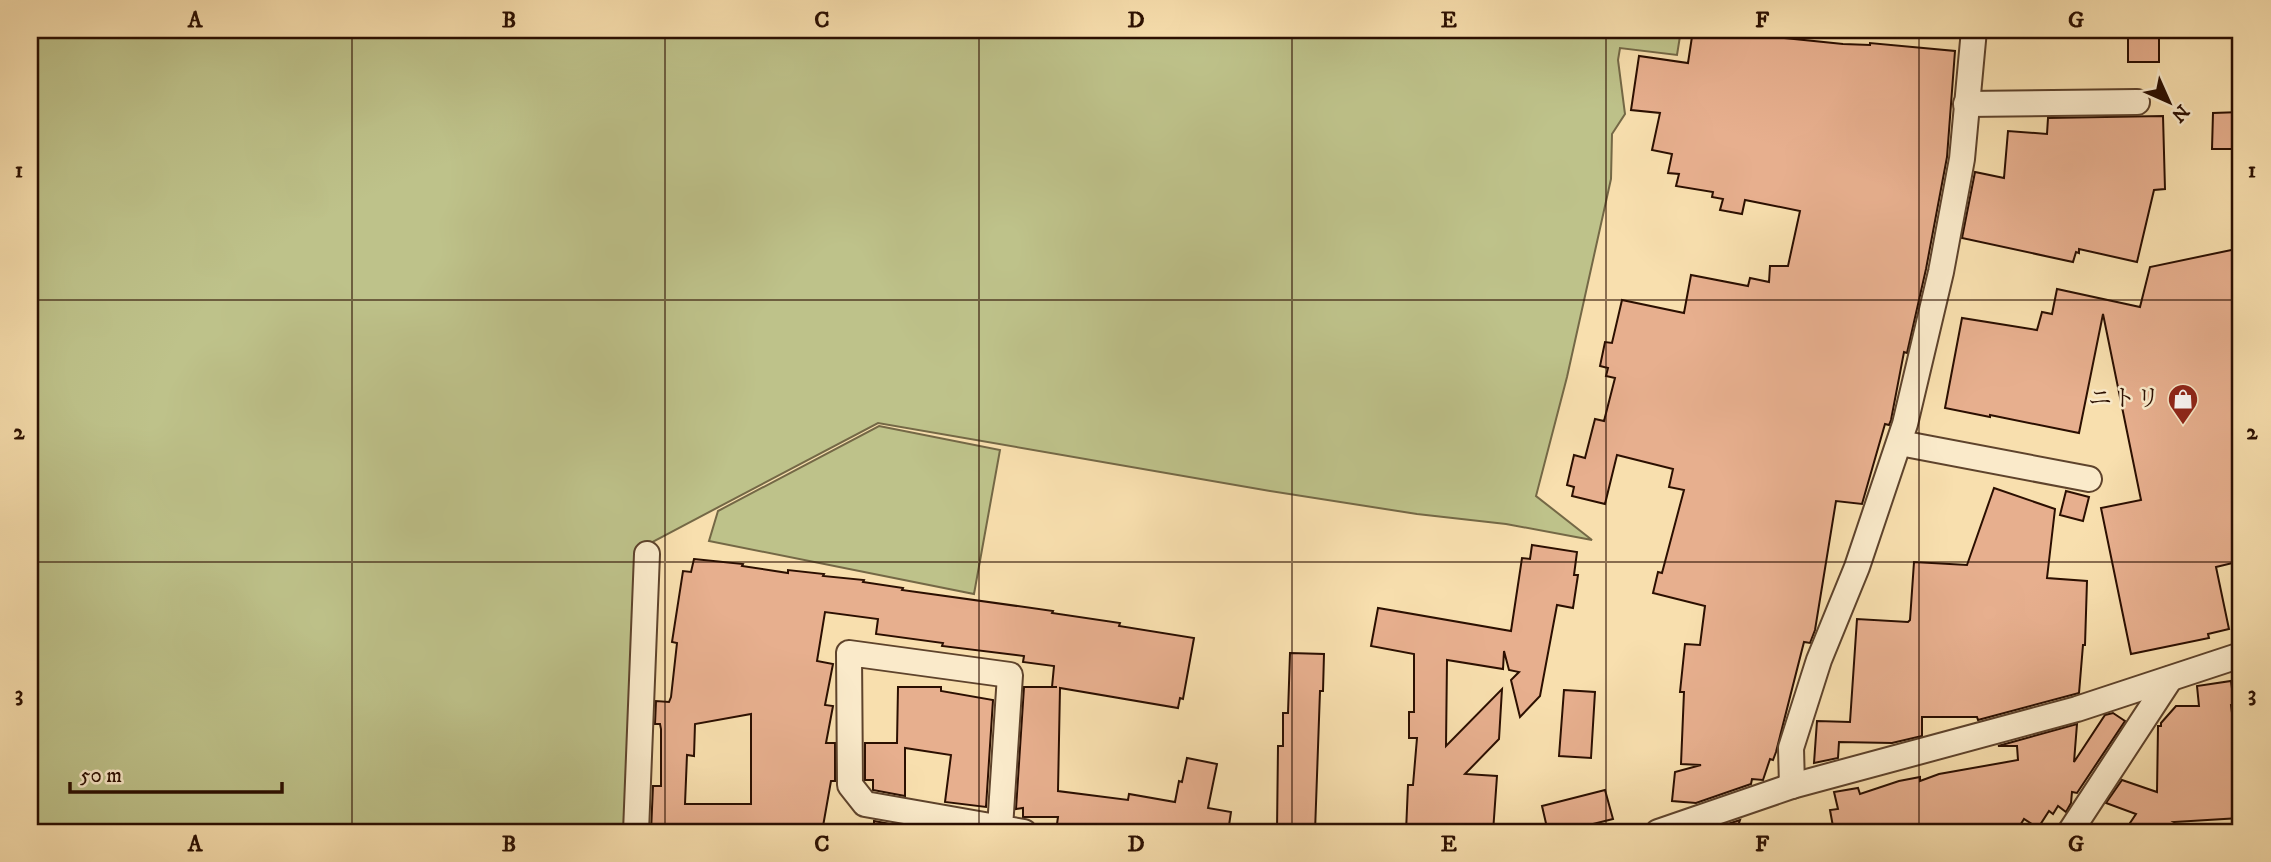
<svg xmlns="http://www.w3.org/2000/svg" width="2271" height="862" viewBox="0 0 2271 862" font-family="'IM FELL DW Pica','Noto Serif JP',serif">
  <rect width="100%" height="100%" fill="#f8dfae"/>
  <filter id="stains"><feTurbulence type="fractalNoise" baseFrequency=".00286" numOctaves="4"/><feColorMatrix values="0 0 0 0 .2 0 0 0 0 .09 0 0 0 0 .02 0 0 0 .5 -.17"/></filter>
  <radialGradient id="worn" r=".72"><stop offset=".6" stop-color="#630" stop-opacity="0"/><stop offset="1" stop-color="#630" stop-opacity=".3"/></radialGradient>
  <g fill="#bec28a" stroke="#746846" stroke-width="2">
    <path d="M 30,30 L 1681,30 L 1677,55 L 1620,48 L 1618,60 L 1625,114 L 1612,134 L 1611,179 L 1567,377 L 1536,496 L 1592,540 L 1506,524 L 1417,514 L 1270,491 L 878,423 L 639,549 L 631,832 L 30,832 Z"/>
    <path d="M 879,426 L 1000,450 L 974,594 L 709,541 L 718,511 Z"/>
  </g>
  <g fill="#e7af8e" stroke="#2b0f01" stroke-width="2" fill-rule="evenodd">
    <path d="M 1693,30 L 1737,30 L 1785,35 L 1785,38 L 1843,44 L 1870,45 L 1870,43 L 1955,51 L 1947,157 L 1926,269 L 1907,353 L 1904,352 L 1891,420 L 1889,425 L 1885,424 L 1862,504 L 1836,501 L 1815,630 L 1810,643 L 1804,642 L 1776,752 L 1773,760 L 1770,759 L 1763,780 L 1752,779 L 1751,784 L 1696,803 L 1672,801 L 1675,772 L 1701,765 L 1681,764 L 1684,692 L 1680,692 L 1685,644 L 1700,645 L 1705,606 L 1653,593 L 1658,572 L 1662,573 L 1684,490 L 1669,487 L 1673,469 L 1617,455 L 1605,504 L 1572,496 L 1574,487 L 1567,485 L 1574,455 L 1585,458 L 1595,419 L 1604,421 L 1615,378 L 1606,376 L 1608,368 L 1600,366 L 1605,342 L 1612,343 L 1622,300 L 1684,313 L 1691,275 L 1748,286 L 1750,278 L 1769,282 L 1770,266 L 1788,266 L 1800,211 L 1745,200 L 1742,214 L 1720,210 L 1723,199 L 1712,197 L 1713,192 L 1676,186 L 1679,174 L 1668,173 L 1672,154 L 1652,150 L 1660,113 L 1631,110 L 1639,56 L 1688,63 Z"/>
    <rect x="2128" y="33" width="31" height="29"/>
    <path d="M 2241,112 L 2241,149 L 2212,149 L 2213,113 Z"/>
    <path d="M 2163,116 L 2165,189 L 2154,190 L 2137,262 L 2079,249 L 2079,253 L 2076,252 L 2073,262 L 1962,238 L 1975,172 L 2004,178 L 2008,131 L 2047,134 L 2048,118 Z"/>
    <path d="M 2241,248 L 2241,561 L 2216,567 L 2229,629 L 2208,634 L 2209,638 L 2131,654 L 2101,508 L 2141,500 L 2103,314 L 2079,433 L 1990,415 L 1990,417 L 1945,408 L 1962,318 L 2037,330 L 2042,312 L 2052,314 L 2057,289 L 2140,307 L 2150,267 Z"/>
    <path d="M 1994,488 L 2055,509 L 2047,578 L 2087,581 L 2085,645 L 2083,645 L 2079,693 L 1978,720 L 1977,717 L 1922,717 L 1922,736 L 1892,743 L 1839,742 L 1838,758 L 1814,763 L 1817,721 L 1850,722 L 1857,619 L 1908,622 L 1910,620 L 1914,562 L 1967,565 Z"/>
    <path d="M 2066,491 L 2089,497 L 2083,521 L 2060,515 Z"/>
    <path d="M 1532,545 L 1577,552 L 1574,575 L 1578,575 L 1573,608 L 1557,605 L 1540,696 L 1520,717 L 1511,680 L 1519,672 L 1509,670 L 1504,651 L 1503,669 L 1447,660 L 1446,746 L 1502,689 L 1499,739 L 1465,774 L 1497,776 L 1493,832 L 1406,832 L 1408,785 L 1413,785 L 1417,738 L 1409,738 L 1409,712 L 1414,712 L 1414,654 L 1371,646 L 1378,608 L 1511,631 L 1522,558 L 1530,559 Z"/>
    <path d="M 694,559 L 743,564 L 742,566 L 788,573 L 788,570 L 824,574 L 823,576 L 864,580 L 863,582 L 903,588 L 902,590 L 1053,611 L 1052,613 L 1120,623 L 1119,626 L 1194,638 L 1183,699 L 1180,698 L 1178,708 L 1060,688 L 1058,791 L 1128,800 L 1129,794 L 1175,802 L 1179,781 L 1182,782 L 1187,758 L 1217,764 L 1208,808 L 1231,812 L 1228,832 L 1108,832 L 1057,824 L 1058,817 L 1023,817 L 1023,808 L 1016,809 L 1024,687 L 1057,687 L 1052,687 L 1054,666 L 1023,662 L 1024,656 L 942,646 L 943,643 L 876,634 L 878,619 L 825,612 L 817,661 L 833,664 L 825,705 L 833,706 L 826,743 L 835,743 L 835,781 L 831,781 L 822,832 L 651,832 L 653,786 L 661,786 L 661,729 L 660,724 L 655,724 L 656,701 L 669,702 L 671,697 L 677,643 L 672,642 L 683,571 L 691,572 ZM 751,714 L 751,804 L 685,804 L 687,755 L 694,756 L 695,724 Z"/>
    <path d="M 1290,653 L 1324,654 L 1323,691 L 1320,691 L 1315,832 L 1277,830 L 1278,746 L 1283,746 L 1283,713 L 1288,713 Z"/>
    <path d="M 2231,681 L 2234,704 L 2231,705 L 2235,737 L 2233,737 L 2234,785 L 2238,785 L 2240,818 L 2174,822 L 2193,832 L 2124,832 L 2136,814 L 2106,803 L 2122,780 L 2157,792 L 2158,726 L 2161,726 L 2161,723 L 2176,706 L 2199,706 L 2197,686 Z"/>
    <path d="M 898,687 L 941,687 L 941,691 L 993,700 L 986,807 L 945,802 L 951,755 L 905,748 L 905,796 L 873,790 L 873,780 L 865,780 L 865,743 L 897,743 Z"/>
    <path d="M 1564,690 L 1595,692 L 1591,758 L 1559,756 Z"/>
    <path d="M 2113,713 L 2125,721 L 2077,793 L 2072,792 L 2071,803 L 2066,812 L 2058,806 L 2053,814 L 2049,811 L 2038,828 L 2024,819 L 2016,832 L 1834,832 L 1830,810 L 1838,809 L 1834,792 L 1858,788 L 1860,794 L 1899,781 L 1920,777 L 1920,781 L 1939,774 L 2018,760 L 2017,746 L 1998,746 L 2077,724 L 2074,762 L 2105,715 Z"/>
    <path d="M 1605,790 L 1613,819 L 1561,832 L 1548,832 L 1542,806 Z"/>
    <path d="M 1740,820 L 1736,832 L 1703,832 Z"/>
    <path d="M 874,821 L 901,826 L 900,832 L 874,832 Z"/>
  </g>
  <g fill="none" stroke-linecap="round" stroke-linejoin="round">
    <g stroke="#5e432c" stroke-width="28">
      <g id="minor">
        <path d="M 1966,104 L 2137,102"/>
        <path d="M 1900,443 L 2089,479"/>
        <path d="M 1792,786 L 1791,748 L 1819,660 L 1857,567 L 1905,424 L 1941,272 L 1962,159 L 1974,30"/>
        <path d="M 1000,828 L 1010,675 L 849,653 L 850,785 L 865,804 L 1024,832"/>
        <path d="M 636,832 L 647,554"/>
        <path d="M 1658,832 L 1792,786 L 2077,709 L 2241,655"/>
        <path d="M 2070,832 L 2170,679"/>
      </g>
    </g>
    <use href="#minor" stroke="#faeaca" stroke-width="24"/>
  </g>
  <path fill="none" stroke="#2b0f01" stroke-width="2" stroke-opacity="0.55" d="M 352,30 L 352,832M 665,30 L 665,832M 979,30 L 979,832M 1292,30 L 1292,832M 1606,30 L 1606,832M 1919,30 L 1919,832M 30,300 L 2241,300M 30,562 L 2241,562"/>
  <defs>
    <g id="shop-pin" transform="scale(1.575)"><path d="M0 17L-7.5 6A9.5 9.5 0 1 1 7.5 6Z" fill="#8f2418" stroke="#faeaca"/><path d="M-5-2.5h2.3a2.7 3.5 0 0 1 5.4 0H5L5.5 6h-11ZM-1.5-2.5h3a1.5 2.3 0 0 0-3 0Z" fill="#fff"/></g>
  </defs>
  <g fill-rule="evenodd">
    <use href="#shop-pin" x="2183" y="399"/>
  </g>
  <g text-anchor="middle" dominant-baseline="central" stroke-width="5" stroke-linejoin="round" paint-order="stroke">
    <g font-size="24" fill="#2b0f01" stroke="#faeaca" text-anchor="end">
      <text x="2160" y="399">ニトリ</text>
    </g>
  </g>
  <rect width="2271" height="862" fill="none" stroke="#f8dfae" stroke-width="77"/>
  <g transform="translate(2169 102) rotate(135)" stroke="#faeaca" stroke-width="5" paint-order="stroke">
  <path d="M0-5L12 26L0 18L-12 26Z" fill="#2b0f01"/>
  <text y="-10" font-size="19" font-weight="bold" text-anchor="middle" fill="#2b0f01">N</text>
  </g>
  <path d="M70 782v10h212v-10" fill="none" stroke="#2b0f01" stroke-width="3.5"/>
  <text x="80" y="782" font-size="21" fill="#2b0f01" stroke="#faeaca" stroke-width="5" paint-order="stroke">50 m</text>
  <rect x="38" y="38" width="2194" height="786" fill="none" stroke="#2b0f01" stroke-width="2.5"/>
  <g font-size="23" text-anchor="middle" font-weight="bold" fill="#2b0f01">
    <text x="195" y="27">A</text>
    <text x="509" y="27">B</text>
    <text x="822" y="27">C</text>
    <text x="1136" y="27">D</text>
    <text x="1449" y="27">E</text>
    <text x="1762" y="27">F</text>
    <text x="2076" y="27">G</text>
    <text x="19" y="177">1</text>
    <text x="2252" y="177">1</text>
    <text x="19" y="439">2</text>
    <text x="2252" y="439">2</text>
    <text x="19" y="701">3</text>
    <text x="2252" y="701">3</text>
    <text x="195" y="851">A</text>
    <text x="509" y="851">B</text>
    <text x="822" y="851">C</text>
    <text x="1136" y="851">D</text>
    <text x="1449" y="851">E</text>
    <text x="1762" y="851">F</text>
    <text x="2076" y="851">G</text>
  </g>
  <rect width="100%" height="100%" filter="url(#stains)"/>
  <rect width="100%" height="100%" fill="url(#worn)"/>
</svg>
